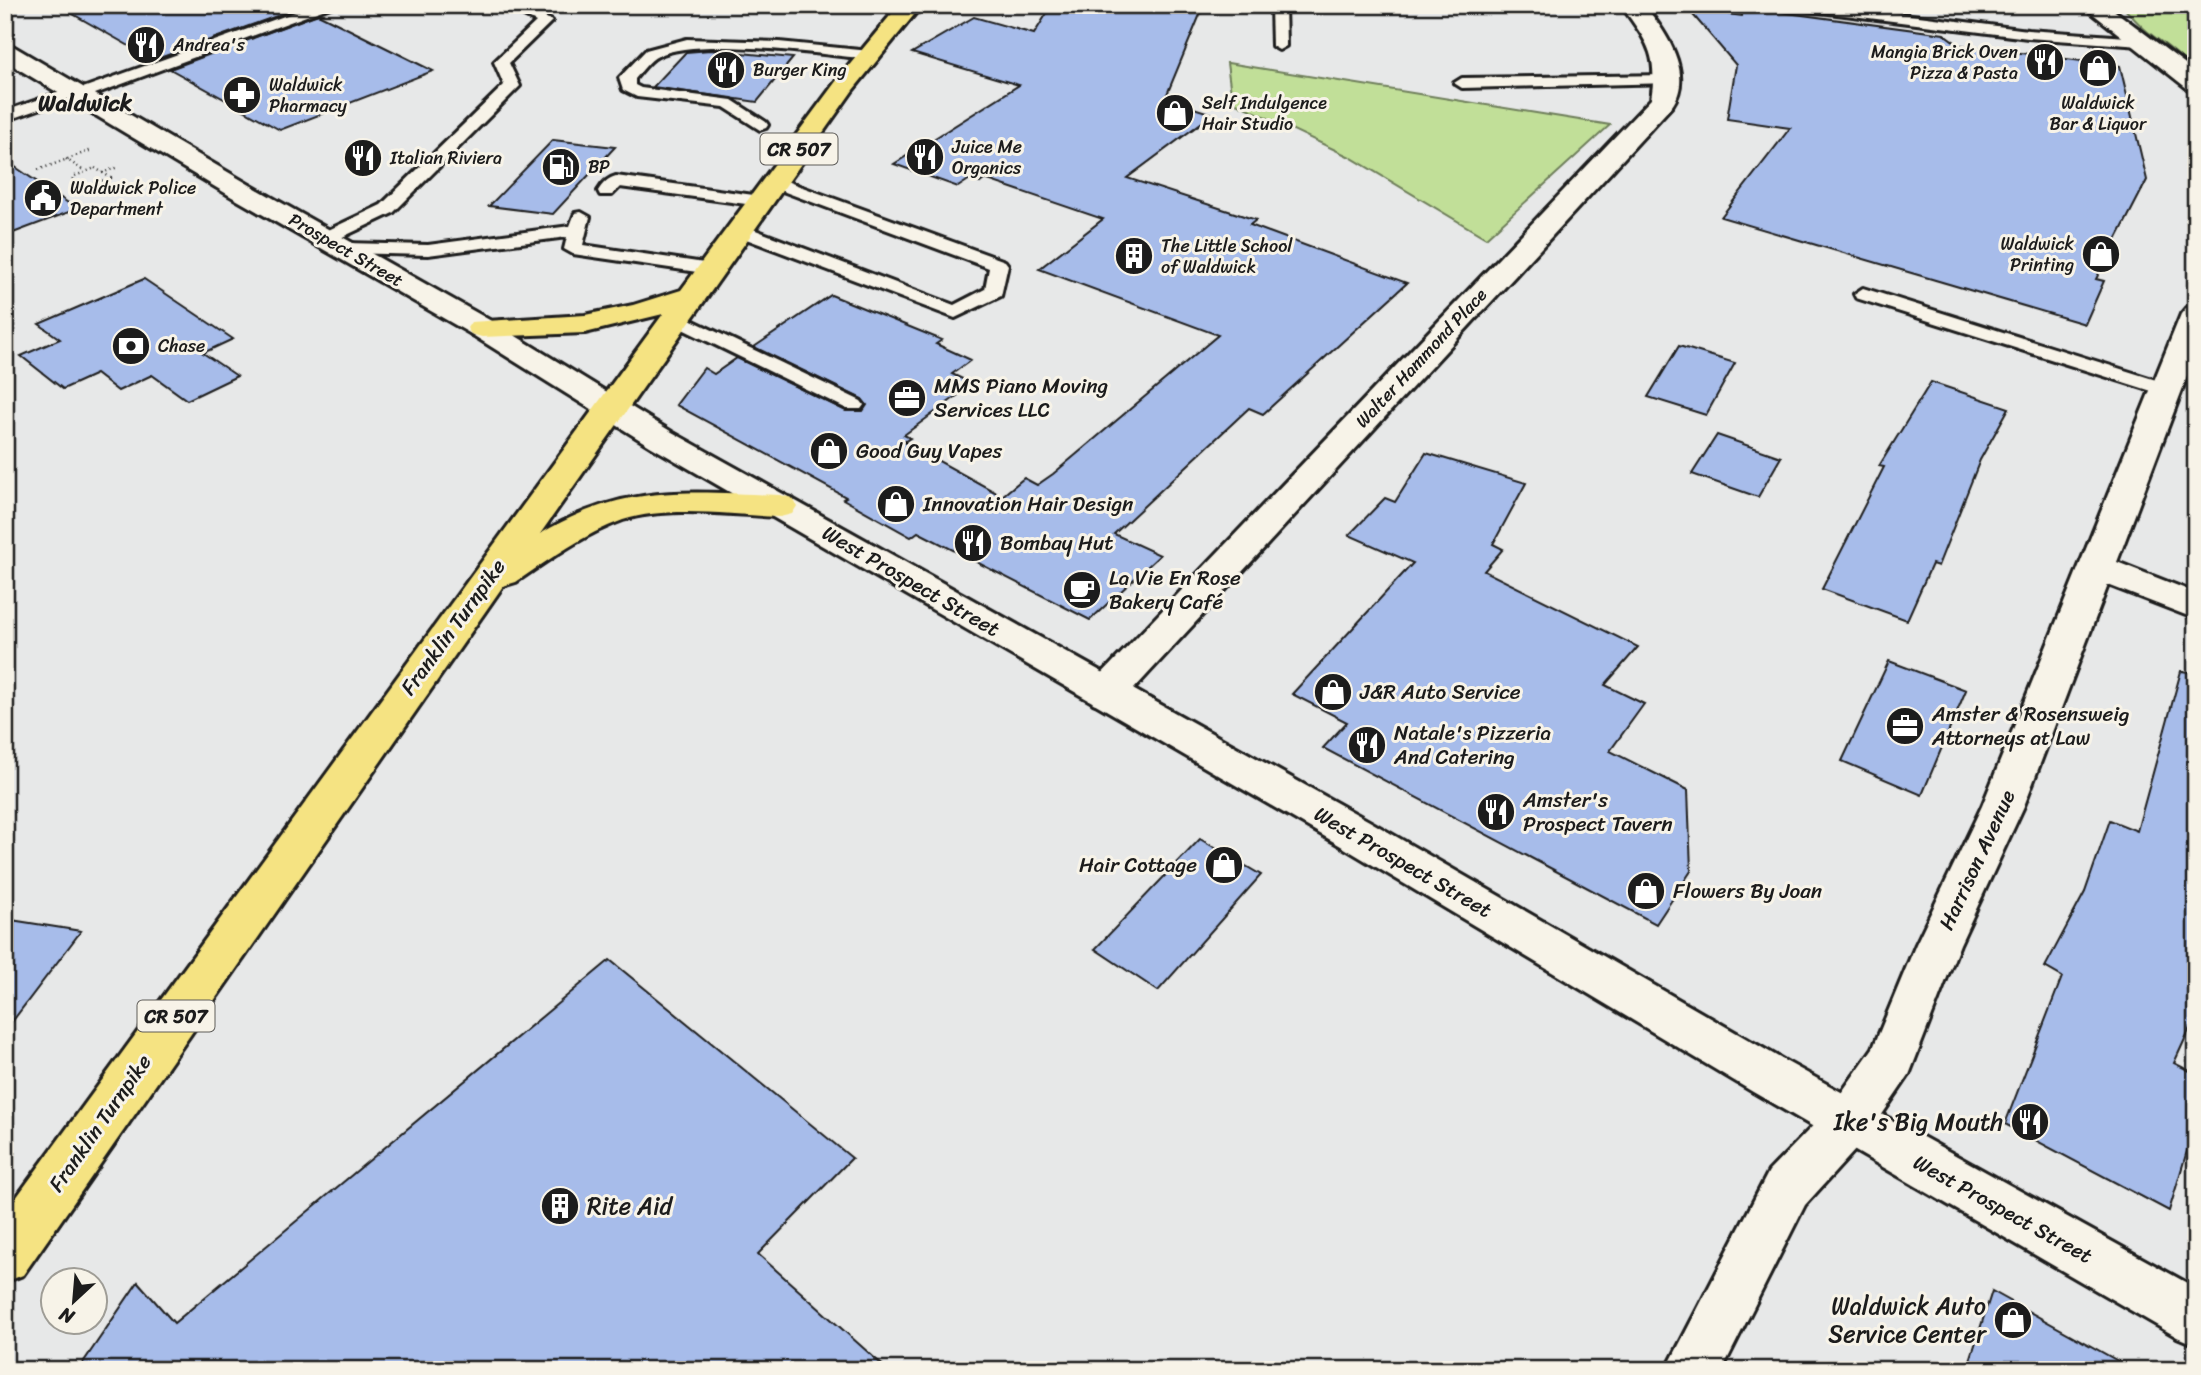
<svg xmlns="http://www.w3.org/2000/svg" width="2201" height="1375" viewBox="0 0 2201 1375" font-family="Sriracha,sans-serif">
  <rect width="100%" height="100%" fill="#e7e8e8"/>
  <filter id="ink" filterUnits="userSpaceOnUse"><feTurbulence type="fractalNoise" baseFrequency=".0143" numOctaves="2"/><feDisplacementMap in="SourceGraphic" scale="14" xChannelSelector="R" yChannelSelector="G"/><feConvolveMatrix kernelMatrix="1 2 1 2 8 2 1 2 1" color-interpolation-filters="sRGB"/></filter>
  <g filter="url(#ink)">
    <g fill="#c1df98" stroke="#6e7e5a" stroke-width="2">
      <path d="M 2120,5 L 2196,5 L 2196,77 C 2185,57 2166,46 2148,32 C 2138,24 2130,13 2120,5 Z"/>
      <path d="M 1227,63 L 1228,63 L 1610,125 L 1486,238 L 1350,157 L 1232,101 Z"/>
    </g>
    <g fill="#a7bcea" stroke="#1c1c1c" stroke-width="2">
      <path d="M 57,5 L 300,5 L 302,7 L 154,60 Z"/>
      <path d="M 1052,5 L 1204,5 L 1165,99 L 1213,114 L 1127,178 L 1256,220 L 1250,225 L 1407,283 L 1263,414 L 1249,408 L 1114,534 L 1160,555 L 1090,620 L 918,532 L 911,537 L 843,499 L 846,497 L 676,405 L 704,368 L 714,374 L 737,358 L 846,411 L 863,411 L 867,405 L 862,399 L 754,347 L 831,295 L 942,340 L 936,344 L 971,360 L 952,374 L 973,384 L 904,435 L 910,438 L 904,442 L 1002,496 L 1024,478 L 1037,485 L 1053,474 L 1218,335 L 1039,269 L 1103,219 L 985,179 L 980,183 L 970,179 L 958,187 L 894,164 L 1019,85 L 912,53 L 974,17 L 1034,34 Z"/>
      <path d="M 1743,7 L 1944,34 L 1959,45 L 2120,66 L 2147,180 L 2096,279 L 2104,281 L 2085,324 L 1721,217 L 1790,128 L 1727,119 L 1736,65 L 1688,9 L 1742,16 Z"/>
      <path d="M 318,14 L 433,71 L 280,130 L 170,69 Z"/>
      <path d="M 710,50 L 793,58 L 757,102 L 653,87 L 686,52 Z"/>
      <path d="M 553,140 L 615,147 L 553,214 L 489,206 Z"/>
      <path d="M 5,160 L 77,209 L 5,236 Z"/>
      <path d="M 144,279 L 233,339 L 203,353 L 237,376 L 187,400 L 152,375 L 118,391 L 96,374 L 63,389 L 21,356 L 60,339 L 39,324 Z"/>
      <path d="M 1679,346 L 1735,363 L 1706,415 L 1648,397 Z"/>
      <path d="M 1931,382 L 2009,408 L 1980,460 L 1938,566 L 1932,564 L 1907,620 L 1822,589 L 1884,467 L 1879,466 Z"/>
      <path d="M 1717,435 L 1781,457 L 1758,497 L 1692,474 Z"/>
      <path d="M 1426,453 L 1526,483 L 1493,544 L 1503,549 L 1484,571 L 1638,647 L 1605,685 L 1644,704 L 1610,751 L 1688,790 L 1691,871 L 1656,924 L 1323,748 L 1347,722 L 1292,694 L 1413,563 L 1349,535 L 1385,498 L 1395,502 Z"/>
      <path d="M 1889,661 L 1966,690 L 1922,795 L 1842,761 Z"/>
      <path d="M 2181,671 L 2196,673 L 2196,1015 L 2174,1063 L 2196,1074 L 2196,1121 L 2169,1211 L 2005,1124 L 2062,977 L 2045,967 L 2085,892 L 2110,820 L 2137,831 Z"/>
      <path d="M 1200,839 L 1261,875 L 1158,991 L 1095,949 Z"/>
      <path d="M 5,919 L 81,931 L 5,1031 Z"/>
      <path d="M 610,960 L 852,1158 L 758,1254 L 888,1370 L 78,1370 L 138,1282 L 174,1323 Z"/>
      <path d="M 1992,1291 L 2134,1370 L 1967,1370 Z"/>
    </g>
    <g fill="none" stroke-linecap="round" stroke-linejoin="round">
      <g stroke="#1c1c1c" stroke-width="6">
        <g id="service">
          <path d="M 315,5 L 336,5 L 87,97 L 76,96 L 5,121 L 5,111 L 72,88 L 83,88 Z"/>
          <path d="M 502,5 L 521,5 L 552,21 L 509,63 L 520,86 L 393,213 L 332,242 L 320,242 L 317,238 L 320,234 L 381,205 L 504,85 L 494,62 L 536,22 Z"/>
          <path d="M 1271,5 L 1285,5 L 1286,46 L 1279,50 L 1272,46 Z"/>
          <path d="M 1790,5 L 1833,5 L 2028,30 L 2141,38 L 2148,42 L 2141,46 L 2028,38 L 1797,9 Z"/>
          <path d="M 687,39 L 779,42 L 870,51 L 877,55 L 870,59 C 823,55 697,36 658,56 C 649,60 641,72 635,79 L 635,85 L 641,88 L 732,100 L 766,122 L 768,125 L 766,128 L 760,130 L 724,107 L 637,97 L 623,90 L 619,78 L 646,50 Z"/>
          <path d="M 1668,75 L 1673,77 L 1676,80 L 1673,83 L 1462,88 L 1454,83 L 1462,78 Z"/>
          <path d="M 616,176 L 761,196 L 770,201 L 761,206 L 620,187 L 612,195 L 600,195 L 598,191 C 602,184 608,178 616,176 Z"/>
          <path d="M 775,177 L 1005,261 L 1008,265 L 1001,296 L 955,318 L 733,234 L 730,230 L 733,226 L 745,226 L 954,305 L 985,289 L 989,268 L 769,186 L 767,182 Z"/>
          <path d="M 581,212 L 590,217 L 583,245 L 711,264 L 720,269 L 711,274 L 573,254 L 564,249 L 567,237 L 428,255 L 345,253 L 336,248 L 345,243 L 428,245 L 570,226 L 575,213 Z"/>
          <path d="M 1863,288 L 2172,385 L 2175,389 L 2172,393 L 2158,393 L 1856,298 L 1854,294 Z"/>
          <path d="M 675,312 L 861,401 L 864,405 L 861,409 L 847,409 L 668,322 L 666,318 Z"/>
        </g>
      </g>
      <g stroke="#1c1c1c" stroke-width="6">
        <g id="minor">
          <path d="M 1621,5 L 1644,5 C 1665,31 1695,73 1672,106 L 1121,703 L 1107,707 L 1093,703 L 1088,693 L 1093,683 L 1651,99 C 1659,53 1646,41 1621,5 Z"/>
          <path d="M 2082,5 L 2107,5 L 2196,72 L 2196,91 L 2188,89 Z"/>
          <path d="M 2196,305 L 2196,353 L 2117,562 L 2196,593 L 2196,619 L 2108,585 L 2024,806 L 1960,944 L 1909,1075 L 1866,1138 L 1805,1205 L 1722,1370 L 1666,1370 L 1769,1171 L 1832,1106 L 1873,1048 L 1916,944 L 1982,806 L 2181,314 L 2186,308 Z"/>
        </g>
      </g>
      <g stroke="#1c1c1c" stroke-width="6">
        <path id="tertiary" d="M 5,44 L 13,46 L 250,185 L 493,322 L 672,432 L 1371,822 L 1787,1062 L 2196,1288 L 2196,1345 L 2177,1337 L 1753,1092 L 1341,846 L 650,446 L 471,334 L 232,197 L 5,61 Z"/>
      </g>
      <g stroke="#1c1c1c" stroke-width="6">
        <path id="primary" d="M 899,5 L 922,5 L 853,90 L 540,534 C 624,483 687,492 780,495 L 792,498 L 797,506 L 792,514 L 780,517 C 733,515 668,505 623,520 C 584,534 550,559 516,582 L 503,586 L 23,1275 L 5,1282 L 5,1213 L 663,314 L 585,333 L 482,337 L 471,334 L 467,328 L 471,322 L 585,315 L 633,305 L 681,290 L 837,80 Z"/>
      </g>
      <g stroke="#1c1c1c" stroke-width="2.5" stroke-dasharray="1 3.5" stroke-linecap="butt">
        <path d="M 66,159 L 84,171"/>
        <path d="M 95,168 L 111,178 L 85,186 L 71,181 L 75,176 Z"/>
        <path d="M 38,170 L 92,150"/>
        <path d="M 102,173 L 118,167"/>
      </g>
      <use href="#service" fill="#f7f3e8" fill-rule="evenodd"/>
      <use href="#minor" fill="#f7f3e8" fill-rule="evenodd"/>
      <use href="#tertiary" fill="#f7f3e8" fill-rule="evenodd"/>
      <use href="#primary" fill="#f5e382" fill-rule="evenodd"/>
    </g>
  </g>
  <defs>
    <g id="restaurant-disc" transform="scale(2.0125)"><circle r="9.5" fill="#1c1c1c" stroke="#f7f3e8"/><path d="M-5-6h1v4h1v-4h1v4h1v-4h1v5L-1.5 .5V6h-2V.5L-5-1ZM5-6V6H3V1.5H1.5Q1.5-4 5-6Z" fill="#fff"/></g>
    <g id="shop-disc" transform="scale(2.0125)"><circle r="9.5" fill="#1c1c1c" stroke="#f7f3e8"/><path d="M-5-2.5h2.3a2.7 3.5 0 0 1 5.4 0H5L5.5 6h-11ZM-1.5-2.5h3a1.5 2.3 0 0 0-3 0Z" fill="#fff"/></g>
    <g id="pharmacy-disc" transform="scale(2.0125)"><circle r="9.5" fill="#1c1c1c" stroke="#f7f3e8"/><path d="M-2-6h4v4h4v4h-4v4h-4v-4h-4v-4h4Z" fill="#fff"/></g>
    <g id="fuel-disc" transform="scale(2.0125)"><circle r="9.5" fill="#1c1c1c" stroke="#f7f3e8"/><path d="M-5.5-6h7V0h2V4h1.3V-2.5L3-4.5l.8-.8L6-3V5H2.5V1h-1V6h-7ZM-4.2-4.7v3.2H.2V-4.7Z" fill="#fff"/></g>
    <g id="civic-disc" transform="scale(2.0125)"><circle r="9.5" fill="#1c1c1c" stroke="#f7f3e8"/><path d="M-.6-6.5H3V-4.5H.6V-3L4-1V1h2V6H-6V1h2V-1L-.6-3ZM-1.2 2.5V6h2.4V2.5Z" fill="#fff"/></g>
    <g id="building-disc" transform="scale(2.0125)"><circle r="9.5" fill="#1c1c1c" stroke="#f7f3e8"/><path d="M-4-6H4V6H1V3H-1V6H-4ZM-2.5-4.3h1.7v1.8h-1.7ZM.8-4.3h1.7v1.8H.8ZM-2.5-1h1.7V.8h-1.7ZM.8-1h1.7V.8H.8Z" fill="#fff"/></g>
    <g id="bank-disc" transform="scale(2.0125)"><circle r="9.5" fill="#1c1c1c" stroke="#f7f3e8"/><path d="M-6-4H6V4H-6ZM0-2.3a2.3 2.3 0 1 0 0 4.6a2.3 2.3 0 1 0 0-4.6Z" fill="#fff"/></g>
    <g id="office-disc" transform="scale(2.0125)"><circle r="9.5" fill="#1c1c1c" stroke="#f7f3e8"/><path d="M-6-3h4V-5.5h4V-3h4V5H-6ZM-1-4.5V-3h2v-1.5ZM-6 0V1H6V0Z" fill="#fff"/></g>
    <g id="cafe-disc" transform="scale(2.0125)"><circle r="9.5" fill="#1c1c1c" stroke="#f7f3e8"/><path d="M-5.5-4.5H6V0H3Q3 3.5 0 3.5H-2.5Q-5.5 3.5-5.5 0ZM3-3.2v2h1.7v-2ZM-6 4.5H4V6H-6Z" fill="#fff"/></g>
  </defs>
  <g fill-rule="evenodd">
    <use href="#restaurant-disc" x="146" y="45"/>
    <use href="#restaurant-disc" x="2045" y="62"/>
    <use href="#shop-disc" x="2098" y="68"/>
    <use href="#restaurant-disc" x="726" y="70"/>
    <use href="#pharmacy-disc" x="242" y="95"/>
    <use href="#shop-disc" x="1175" y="113"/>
    <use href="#restaurant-disc" x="925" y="157"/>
    <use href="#restaurant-disc" x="363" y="158"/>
    <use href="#fuel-disc" x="561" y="167"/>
    <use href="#civic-disc" x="43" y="198"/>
    <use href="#shop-disc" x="2101" y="254"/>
    <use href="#building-disc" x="1134" y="256"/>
    <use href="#bank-disc" x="131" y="346"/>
    <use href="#office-disc" x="907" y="398"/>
    <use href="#shop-disc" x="829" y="451"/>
    <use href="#shop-disc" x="896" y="504"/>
    <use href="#restaurant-disc" x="973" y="543"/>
    <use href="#cafe-disc" x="1082" y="590"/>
    <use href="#shop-disc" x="1333" y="692"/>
    <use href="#office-disc" x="1905" y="726"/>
    <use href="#restaurant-disc" x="1367" y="745"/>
    <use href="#restaurant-disc" x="1496" y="812"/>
    <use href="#shop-disc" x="1224" y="865"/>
    <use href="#shop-disc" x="1646" y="891"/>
    <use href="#restaurant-disc" x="2030" y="1122"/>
    <use href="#building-disc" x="560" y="1206"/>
    <use href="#shop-disc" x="2013" y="1320"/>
  </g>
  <g text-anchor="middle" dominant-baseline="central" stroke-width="6" stroke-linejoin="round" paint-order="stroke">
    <g font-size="18" fill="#1c1c1c" stroke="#f7f3e8" text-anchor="start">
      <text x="173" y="45">Andrea's</text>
      <text x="2018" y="52" text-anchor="end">Mangia Brick Oven<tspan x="2018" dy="21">Pizza &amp; Pasta</tspan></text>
      <text x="753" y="70">Burger King</text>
      <text x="269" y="85">Waldwick<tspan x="269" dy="21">Pharmacy</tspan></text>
      <text x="1202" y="103">Self Indulgence<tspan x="1202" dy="21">Hair Studio</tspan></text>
      <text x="2098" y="103" text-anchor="middle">Waldwick<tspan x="2098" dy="21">Bar &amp; Liquor</tspan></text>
      <text x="952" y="147">Juice Me<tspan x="952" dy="21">Organics</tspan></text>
      <text x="390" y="158">Italian Riviera</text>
      <text x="588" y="167">BP</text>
      <text x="70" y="188">Waldwick Police<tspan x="70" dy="21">Department</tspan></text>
      <text x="2074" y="244" text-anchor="end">Waldwick<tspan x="2074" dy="21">Printing</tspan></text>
      <text x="1161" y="246">The Little School<tspan x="1161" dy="21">of Waldwick</tspan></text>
      <text x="158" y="346">Chase</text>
    </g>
    <g font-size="18" fill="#1c1c1c" stroke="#f7f3e8">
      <text transform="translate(346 250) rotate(30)">Prospect Street</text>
      <text transform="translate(1421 358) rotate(-47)">Walter Hammond Place</text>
    </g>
    <g fill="#f7f3e8" stroke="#5e5c59" stroke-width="2">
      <rect x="760.5" y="133.5" width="77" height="31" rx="5"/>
      <rect x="137.5" y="1000.5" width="77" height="31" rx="5"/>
    </g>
    <g font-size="19" font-weight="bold" fill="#1c1c1c">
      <text x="799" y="149">CR 507</text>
      <text x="176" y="1016">CR 507</text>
    </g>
    <g font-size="21" fill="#1c1c1c" stroke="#f7f3e8" text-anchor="start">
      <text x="934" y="386">MMS Piano Moving<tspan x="934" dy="24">Services LLC</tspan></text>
      <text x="856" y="451">Good Guy Vapes</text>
      <text x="923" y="504">Innovation Hair Design</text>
      <text x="1000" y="543">Bombay Hut</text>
      <text x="1109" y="578">La Vie En Rose<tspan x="1109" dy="24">Bakery Café</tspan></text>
      <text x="1360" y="692">J&amp;R Auto Service</text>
      <text x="1932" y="714">Amster &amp; Rosensweig<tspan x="1932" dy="24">Attorneys at Law</tspan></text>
      <text x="1394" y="733">Natale's Pizzeria<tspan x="1394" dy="24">And Catering</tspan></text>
      <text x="1523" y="800">Amster's<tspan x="1523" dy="24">Prospect Tavern</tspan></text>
      <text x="1197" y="865" text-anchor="end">Hair Cottage</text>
      <text x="1673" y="891">Flowers By Joan</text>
    </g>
    <g font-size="21" fill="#1c1c1c" stroke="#f7f3e8">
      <text transform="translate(911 581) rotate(30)">West Prospect Street</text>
      <text transform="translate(453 627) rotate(-54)">Franklin Turnpike</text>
      <text transform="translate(1977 860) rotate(-65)">Harrison Avenue</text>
      <text transform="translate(1403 862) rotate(30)">West Prospect Street</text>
      <text transform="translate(100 1123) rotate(-55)">Franklin Turnpike</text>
      <text transform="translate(2003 1209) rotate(29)">West Prospect Street</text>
    </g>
    <g font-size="23" font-weight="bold" fill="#1c1c1c" stroke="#f7f3e8">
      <text x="85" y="103">Waldwick</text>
    </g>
    <g font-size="24" fill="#1c1c1c" stroke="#f7f3e8" text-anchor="end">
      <text x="2003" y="1122">Ike's Big Mouth</text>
      <text x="587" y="1206" text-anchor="start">Rite Aid</text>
      <text x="1986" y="1306">Waldwick Auto<tspan x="1986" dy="28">Service Center</tspan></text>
    </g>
  </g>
  <rect width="2201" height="1375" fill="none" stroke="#f7f3e8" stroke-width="28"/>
  <rect x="14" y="14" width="2173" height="1347" fill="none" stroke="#1c1c1c" stroke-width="2.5" filter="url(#ink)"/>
  <g transform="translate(74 1301) rotate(206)"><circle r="33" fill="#f7f3e8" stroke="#9f9d96" stroke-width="2"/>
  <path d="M0-5L12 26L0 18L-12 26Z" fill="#1c1c1c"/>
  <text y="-10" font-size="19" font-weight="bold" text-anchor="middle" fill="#1c1c1c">N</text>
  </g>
</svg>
